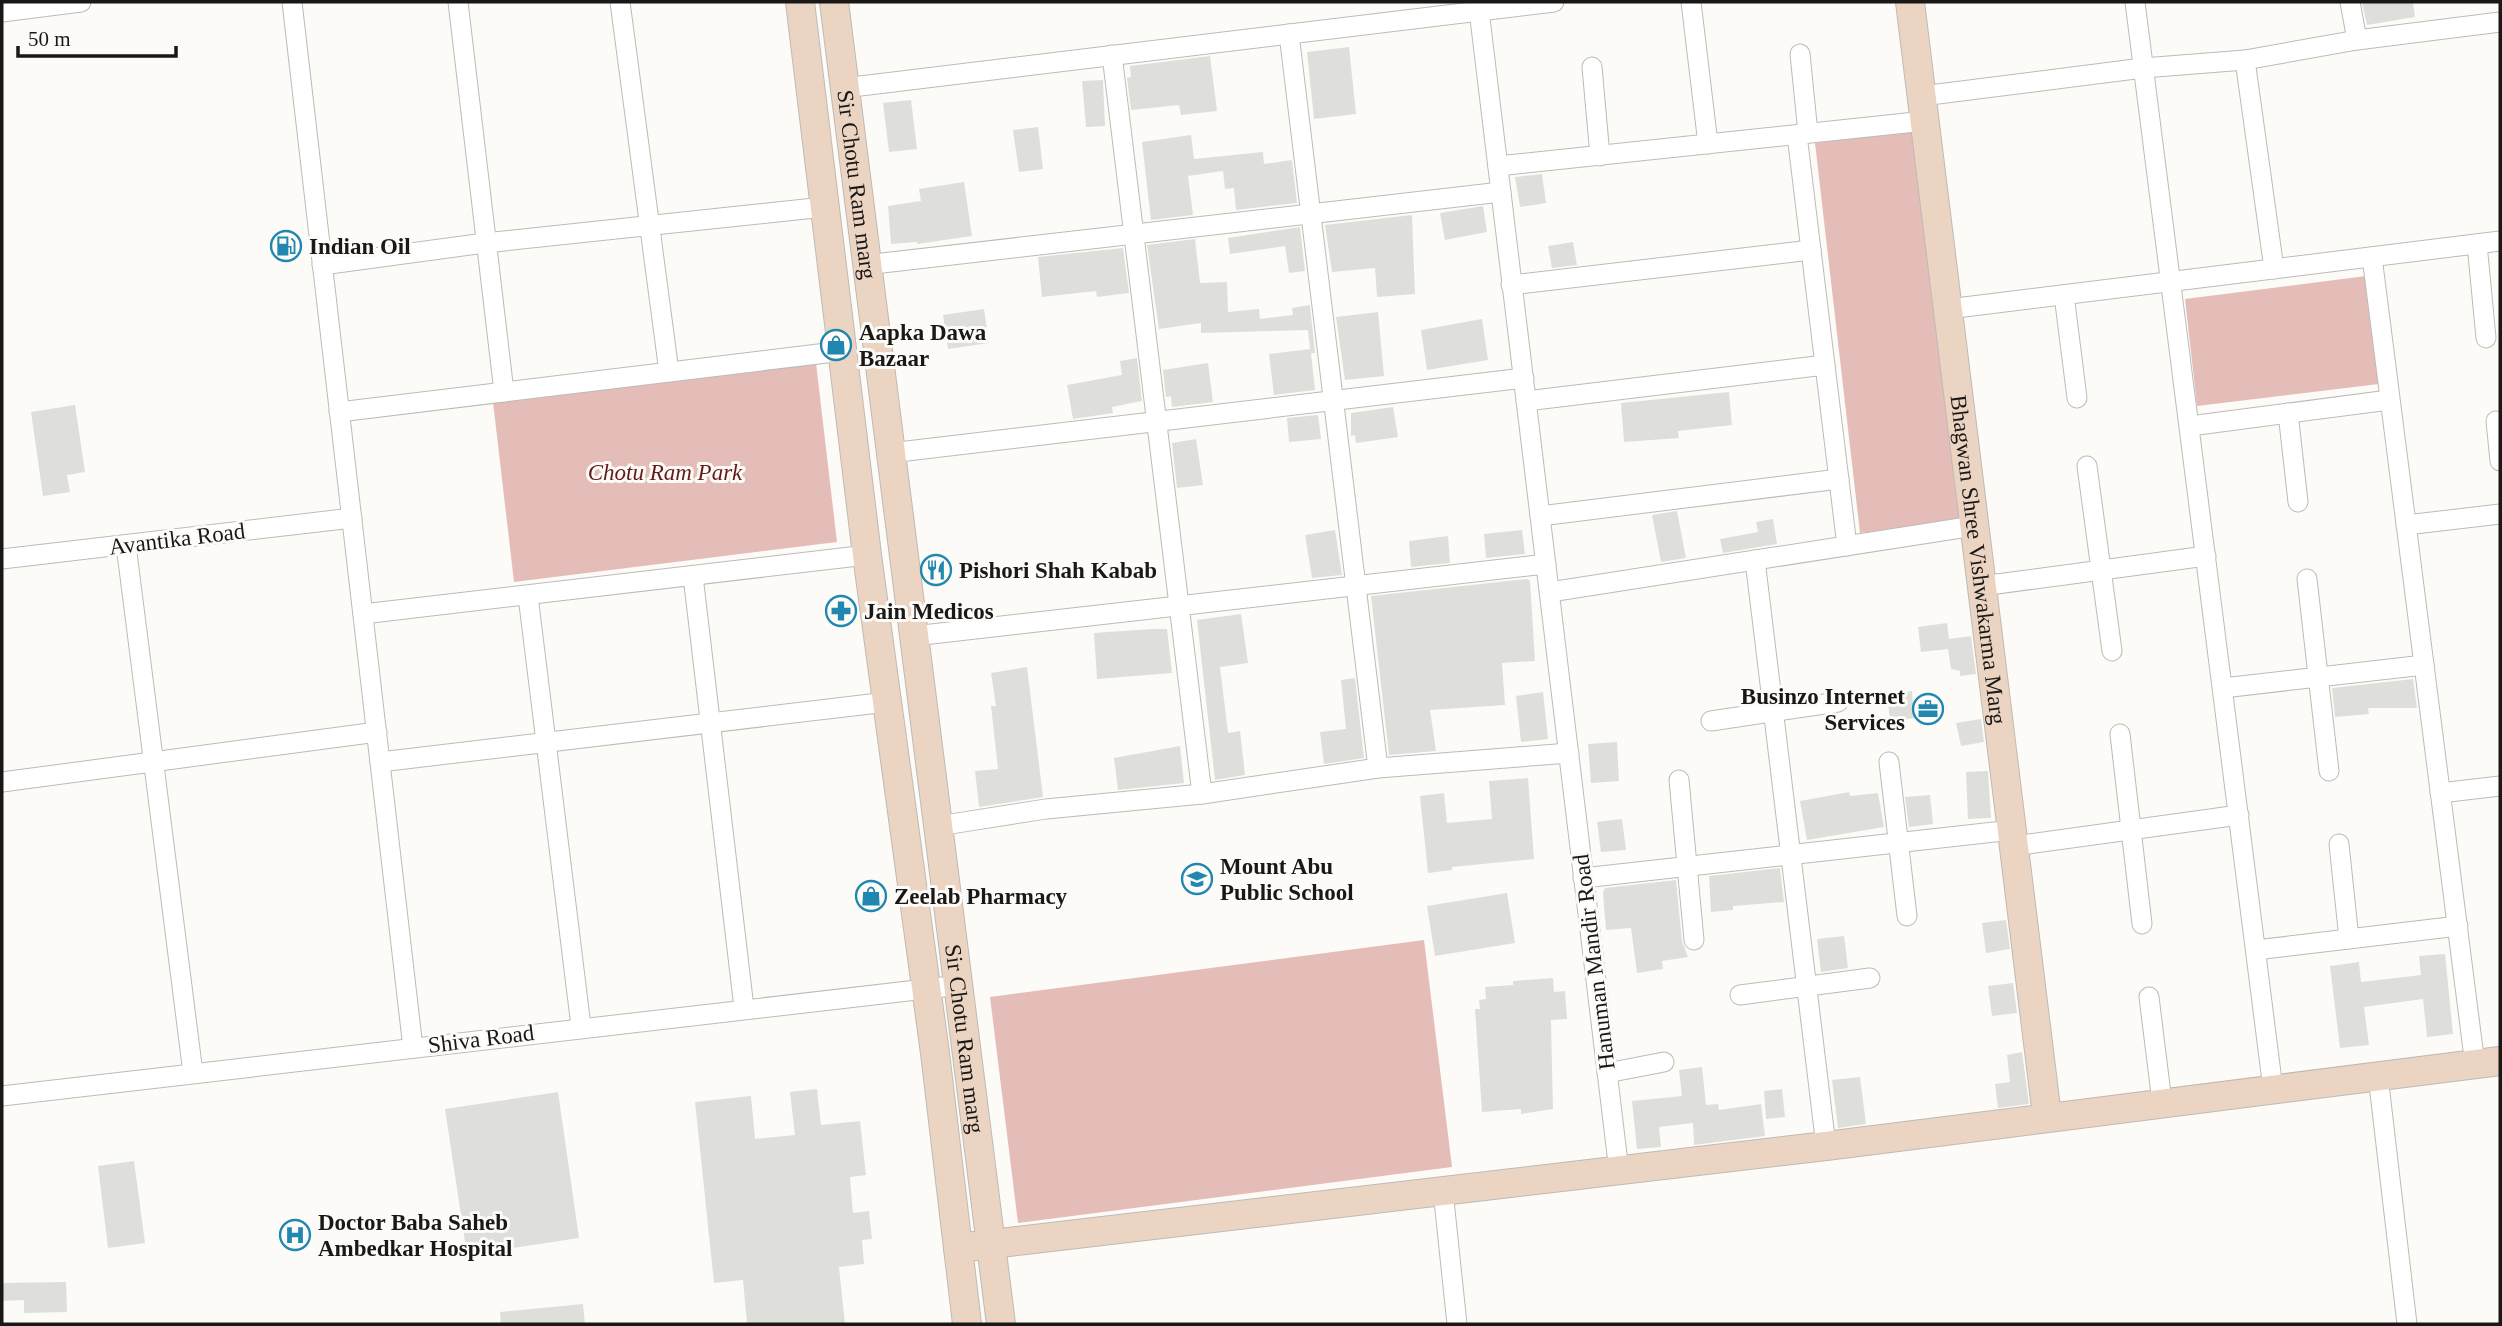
<svg xmlns="http://www.w3.org/2000/svg" width="2502" height="1326" viewBox="0 0 2502 1326" font-family="Georgia,serif">
  <rect width="100%" height="100%" fill="#fdfbf8"/>
  <g fill="#e5bdb8">
    <path d="M 1923,130 L 1968,520 L 1860,533 L 1815,143 Z"/>
    <path d="M 2366,276 L 2379,384 L 2197,406 L 2185,299 Z"/>
    <path d="M 816,363 L 837,542 L 514,582 L 493,402 Z"/>
    <path d="M 1424,940 L 1452,1167 L 1018,1223 L 990,997 Z"/>
  </g>
  <g fill="#dedfdb">
    <path d="M 2362,2 L 2413,2 L 2415,17 L 2367,25 Z"/>
    <path d="M 1349,47 L 1356,114 L 1314,119 L 1307,52 Z"/>
    <path d="M 1210,56 L 1217,111 L 1181,115 L 1179,105 L 1131,110 L 1127,78 L 1131,77 L 1130,66 Z"/>
    <path d="M 1103,80 L 1105,126 L 1086,127 L 1082,81 Z"/>
    <path d="M 911,100 L 917,149 L 889,152 L 883,103 Z"/>
    <path d="M 1038,127 L 1043,169 L 1019,172 L 1013,130 Z"/>
    <path d="M 1191,135 L 1194,159 L 1263,152 L 1264,164 L 1292,160 L 1297,203 L 1236,210 L 1234,188 L 1225,189 L 1223,171 L 1188,176 L 1193,215 L 1151,220 L 1142,142 Z"/>
    <path d="M 1542,174 L 1546,203 L 1520,207 L 1515,177 Z"/>
    <path d="M 964,182 L 972,236 L 917,244 L 917,242 L 891,244 L 888,206 L 921,201 L 919,189 Z"/>
    <path d="M 1483,206 L 1487,232 L 1445,240 L 1440,213 Z"/>
    <path d="M 1412,215 L 1415,294 L 1377,297 L 1375,268 L 1332,272 L 1325,225 Z"/>
    <path d="M 1300,227 L 1305,271 L 1289,273 L 1285,246 L 1230,254 L 1228,238 Z"/>
    <path d="M 1195,239 L 1200,283 L 1227,282 L 1228,312 L 1259,309 L 1260,319 L 1293,315 L 1292,308 L 1310,305 L 1315,353 L 1311,353 L 1315,390 L 1274,395 L 1269,354 L 1310,349 L 1308,330 L 1201,333 L 1201,323 L 1159,329 L 1147,245 Z"/>
    <path d="M 1573,242 L 1577,265 L 1552,268 L 1548,246 Z"/>
    <path d="M 1123,248 L 1129,293 L 1097,297 L 1096,291 L 1042,297 L 1038,257 Z"/>
    <path d="M 984,309 L 989,343 L 948,349 L 943,315 Z"/>
    <path d="M 1378,312 L 1384,376 L 1345,380 L 1336,317 Z"/>
    <path d="M 1482,319 L 1488,360 L 1427,370 L 1421,330 Z"/>
    <path d="M 1137,358 L 1142,401 L 1112,407 L 1113,413 L 1073,419 L 1067,385 L 1122,375 L 1120,361 Z"/>
    <path d="M 1208,363 L 1213,402 L 1172,407 L 1171,396 L 1166,397 L 1163,370 Z"/>
    <path d="M 1729,392 L 1732,425 L 1678,431 L 1679,438 L 1624,442 L 1621,403 Z"/>
    <path d="M 75,405 L 85,472 L 67,475 L 70,492 L 43,496 L 31,412 Z"/>
    <path d="M 1393,407 L 1398,437 L 1356,443 L 1355,435 L 1351,436 L 1351,413 Z"/>
    <path d="M 1318,415 L 1321,439 L 1289,442 L 1287,418 Z"/>
    <path d="M 1196,439 L 1203,485 L 1177,488 L 1172,443 Z"/>
    <path d="M 1677,511 L 1686,558 L 1661,562 L 1652,515 Z"/>
    <path d="M 1773,519 L 1777,544 L 1723,553 L 1720,539 L 1758,532 L 1756,522 Z"/>
    <path d="M 1335,530 L 1342,575 L 1312,578 L 1305,535 Z"/>
    <path d="M 1522,530 L 1525,554 L 1486,558 L 1484,534 Z"/>
    <path d="M 1448,536 L 1450,563 L 1411,567 L 1409,541 Z"/>
    <path d="M 1527,579 L 1530,581 L 1535,661 L 1502,663 L 1505,705 L 1430,710 L 1436,751 L 1389,755 L 1371,596 Z"/>
    <path d="M 1241,614 L 1248,663 L 1220,667 L 1228,733 L 1240,731 L 1245,775 L 1215,780 L 1197,620 Z"/>
    <path d="M 1947,623 L 1949,639 L 1971,636 L 1976,674 L 1960,676 L 1960,671 L 1951,669 L 1948,649 L 1921,652 L 1918,627 Z"/>
    <path d="M 1152,629 L 1167,629 L 1172,673 L 1097,679 L 1094,633 Z"/>
    <path d="M 1027,667 L 1043,797 L 979,807 L 975,771 L 998,769 L 991,706 L 996,706 L 991,673 Z"/>
    <path d="M 1355,678 L 1364,758 L 1324,764 L 1320,732 L 1346,729 L 1341,680 Z"/>
    <path d="M 2413,679 L 2417,708 L 2368,708 L 2369,714 L 2335,717 L 2332,688 Z"/>
    <path d="M 1912,691 L 1914,718 L 1890,721 L 1887,694 Z"/>
    <path d="M 1543,692 L 1548,739 L 1521,742 L 1516,696 Z"/>
    <path d="M 1981,719 L 1984,742 L 1961,746 L 1956,723 Z"/>
    <path d="M 1617,742 L 1619,781 L 1591,783 L 1588,744 Z"/>
    <path d="M 1180,746 L 1184,783 L 1118,790 L 1114,758 Z"/>
    <path d="M 1988,771 L 1991,818 L 1968,819 L 1966,772 Z"/>
    <path d="M 1528,778 L 1534,859 L 1452,867 L 1452,870 L 1428,873 L 1420,796 L 1444,793 L 1447,823 L 1492,819 L 1489,781 Z"/>
    <path d="M 1849,792 L 1850,796 L 1878,793 L 1884,827 L 1807,840 L 1800,801 Z"/>
    <path d="M 1930,795 L 1933,824 L 1909,827 L 1905,797 Z"/>
    <path d="M 1622,819 L 1626,850 L 1601,852 L 1597,822 Z"/>
    <path d="M 1780,868 L 1784,902 L 1733,906 L 1733,910 L 1711,912 L 1709,876 Z"/>
    <path d="M 1676,880 L 1682,941 L 1688,957 L 1662,961 L 1663,969 L 1637,973 L 1631,928 L 1606,930 L 1603,893 L 1605,888 Z"/>
    <path d="M 1507,893 L 1515,943 L 1435,956 L 1427,906 Z"/>
    <path d="M 2006,920 L 2010,949 L 1986,953 L 1982,923 Z"/>
    <path d="M 1844,936 L 1848,968 L 1821,972 L 1817,939 Z"/>
    <path d="M 2445,954 L 2453,1034 L 2427,1037 L 2423,999 L 2364,1007 L 2369,1045 L 2340,1048 L 2330,966 L 2359,962 L 2361,982 L 2421,975 L 2419,956 Z"/>
    <path d="M 1553,978 L 1554,992 L 1565,991 L 1567,1019 L 1551,1020 L 1553,1109 L 1521,1114 L 1521,1109 L 1482,1112 L 1475,1009 L 1480,1009 L 1479,1000 L 1486,999 L 1485,987 L 1513,985 L 1513,981 Z"/>
    <path d="M 2013,983 L 2017,1013 L 1992,1016 L 1988,986 Z"/>
    <path d="M 2022,1052 L 2029,1104 L 1998,1108 L 1995,1084 L 2010,1082 L 2007,1055 Z"/>
    <path d="M 1702,1067 L 1706,1105 L 1718,1104 L 1719,1110 L 1761,1104 L 1765,1136 L 1694,1145 L 1693,1123 L 1659,1127 L 1661,1147 L 1637,1149 L 1632,1101 L 1682,1096 L 1679,1070 Z"/>
    <path d="M 1860,1077 L 1866,1124 L 1838,1128 L 1832,1080 Z"/>
    <path d="M 817,1089 L 821,1125 L 860,1121 L 866,1175 L 850,1177 L 853,1213 L 869,1211 L 872,1239 L 862,1240 L 864,1264 L 839,1267 L 845,1324 L 747,1324 L 743,1280 L 714,1283 L 695,1102 L 751,1096 L 755,1139 L 795,1135 L 790,1092 Z"/>
    <path d="M 1782,1089 L 1785,1117 L 1766,1119 L 1764,1091 Z"/>
    <path d="M 558,1092 L 579,1238 L 467,1255 L 445,1109 Z"/>
    <path d="M 134,1161 L 145,1243 L 108,1248 L 98,1166 Z"/>
    <path d="M 66,1282 L 67,1312 L 24,1313 L 24,1300 L 2,1301 L 2,1283 Z"/>
    <path d="M 583,1304 L 585,1324 L 501,1324 L 500,1312 Z"/>
  </g>
  <g fill="none" stroke-linecap="round" stroke-linejoin="round">
    <g stroke="#bcbbb7" stroke-width="21">
      <g id="street">
        <path d="M 292,2 L 413,1048"/>
        <path d="M 458,2 L 504,392"/>
        <path d="M 620,2 L 669,372"/>
        <path d="M 1478,2 L 1619,1171"/>
        <path d="M 1691,2 L 1708,144"/>
        <path d="M 2135,2 L 2273,1089"/>
        <path d="M 2350,2 L 2357,40"/>
        <path d="M 2,12 L 81,2"/>
        <path d="M 1289,34 L 1378,768"/>
        <path d="M 1800,54 L 1808,133"/>
        <path d="M 1112,55 L 1202,794"/>
        <path d="M 2245,60 L 2274,269"/>
        <path d="M 1592,67 L 1600,156"/>
        <path d="M 844,88 L 1554,2"/>
        <path d="M 1922,96 L 2143,68 L 2245,60 L 2357,40 L 2500,22"/>
        <path d="M 1797,135 L 1847,546"/>
        <path d="M 1498,166 L 1925,121"/>
        <path d="M 2477,244 L 2486,338"/>
        <path d="M 2372,257 L 2475,1065"/>
        <path d="M 322,265 L 485,243 L 824,207"/>
        <path d="M 865,265 L 1501,192"/>
        <path d="M 1511,285 L 1811,250"/>
        <path d="M 2064,295 L 2077,398"/>
        <path d="M 1948,309 L 2500,241"/>
        <path d="M 1526,401 L 1825,365"/>
        <path d="M 339,412 L 843,351"/>
        <path d="M 2288,413 L 2298,502"/>
        <path d="M 2496,421 L 2500,461"/>
        <path d="M 2190,426 L 2389,400"/>
        <path d="M 890,453 L 1524,378"/>
        <path d="M 2087,466 L 2112,651"/>
        <path d="M 1540,516 L 1839,479"/>
        <path d="M 2406,525 L 2500,514"/>
        <path d="M 126,545 L 193,1073"/>
        <path d="M 2,559 L 352,518"/>
        <path d="M 1755,560 L 1826,1146"/>
        <path d="M 693,576 L 744,1008"/>
        <path d="M 2307,579 L 2329,771"/>
        <path d="M 1982,586 L 2206,556"/>
        <path d="M 1550,592 L 1974,526"/>
        <path d="M 528,596 L 581,1026"/>
        <path d="M 363,614 L 867,555"/>
        <path d="M 914,636 L 1546,564"/>
        <path d="M 2223,688 L 2424,665"/>
        <path d="M 1711,721 L 1838,702"/>
        <path d="M 2120,734 L 2142,924"/>
        <path d="M 380,762 L 887,702"/>
        <path d="M 1889,762 L 1907,916"/>
        <path d="M 1679,780 L 1694,940"/>
        <path d="M 2,782 L 377,732"/>
        <path d="M 2440,793 L 2500,786"/>
        <path d="M 938,826 L 1046,809 L 1202,794 L 1378,768 L 1569,753"/>
        <path d="M 2339,844 L 2349,939"/>
        <path d="M 2014,846 L 2239,815"/>
        <path d="M 1583,878 L 2012,830"/>
        <path d="M 2256,950 L 2458,926"/>
        <path d="M 1740,995 L 1870,978"/>
        <path d="M 2149,997 L 2162,1102"/>
        <path d="M 1607,1073 L 1664,1062"/>
        <path d="M 2378,1076 L 2407,1324"/>
        <path d="M 2,1096 L 960,985"/>
        <path d="M 1443,1191 L 1457,1324"/>
      </g>
    </g>
    <g stroke="#bcbbb7" stroke-width="30">
      <g id="secondary">
        <path d="M 800,2 L 867,555 L 935,1053 L 967,1324"/>
        <path id="s1" d="M 834,2 L 1001,1324"/>
        <path id="s2" d="M 1910,2 L 2047,1116"/>
        <path d="M 958,1248 L 1826,1146 L 2500,1061"/>
      </g>
    </g>
    <use href="#street" stroke="#fff" stroke-width="19"/>
    <use href="#secondary" stroke="#ecd4c2" stroke-width="28"/>
  </g>
  <defs>
    <g id="fuel-ring" transform="scale(1.575)"><circle r="9.5" fill="#fdfbf8" stroke="#2088b0" stroke-width="1.5"/><path d="M-5.5-6h7V0h2V4h1.3V-2.5L3-4.5l.8-.8L6-3V5H2.5V1h-1V6h-7ZM-4.2-4.7v3.2H.2V-4.7Z" fill="#2088b0"/></g>
    <g id="shop-ring" transform="scale(1.575)"><circle r="9.5" fill="#fdfbf8" stroke="#2088b0" stroke-width="1.5"/><path d="M-5-2.5h2.3a2.7 3.5 0 0 1 5.4 0H5L5.5 6h-11ZM-1.5-2.5h3a1.5 2.3 0 0 0-3 0Z" fill="#2088b0"/></g>
    <g id="restaurant-ring" transform="scale(1.575)"><circle r="9.5" fill="#fdfbf8" stroke="#2088b0" stroke-width="1.5"/><path d="M-5-6h1v4h1v-4h1v4h1v-4h1v5L-1.5 .5V6h-2V.5L-5-1ZM5-6V6H3V1.5H1.5Q1.5-4 5-6Z" fill="#2088b0"/></g>
    <g id="pharmacy-ring" transform="scale(1.575)"><circle r="9.5" fill="#fdfbf8" stroke="#2088b0" stroke-width="1.5"/><path d="M-2-6h4v4h4v4h-4v4h-4v-4h-4v-4h4Z" fill="#2088b0"/></g>
    <g id="office-ring" transform="scale(1.575)"><circle r="9.5" fill="#fdfbf8" stroke="#2088b0" stroke-width="1.5"/><path d="M-6-3h4V-5.5h4V-3h4V5H-6ZM-1-4.5V-3h2v-1.5ZM-6 0V1H6V0Z" fill="#2088b0"/></g>
    <g id="school-ring" transform="scale(1.575)"><circle r="9.5" fill="#fdfbf8" stroke="#2088b0" stroke-width="1.5"/><path d="M0-5L7-2L0 1L-7-2ZM-4 1L0 2.5L4 1V4Q0 6-4 4Z" fill="#2088b0"/></g>
    <g id="hospital-ring" transform="scale(1.575)"><circle r="9.5" fill="#fdfbf8" stroke="#2088b0" stroke-width="1.5"/><path d="M-5-5h3v3.5h4V-5h3V5h-3V1.5h-4V5h-3Z" fill="#2088b0"/></g>
  </defs>
  <g fill-rule="evenodd">
    <use href="#fuel-ring" x="286" y="246"/>
    <use href="#shop-ring" x="836" y="345"/>
    <use href="#restaurant-ring" x="936" y="570"/>
    <use href="#pharmacy-ring" x="841" y="611"/>
    <use href="#office-ring" x="1928" y="709"/>
    <use href="#school-ring" x="1197" y="879"/>
    <use href="#shop-ring" x="871" y="896"/>
    <use href="#hospital-ring" x="295" y="1235"/>
  </g>
  <g text-anchor="middle" dominant-baseline="central" stroke-width="6" stroke-linejoin="round" paint-order="stroke">
    <g font-size="23" fill="#191817" stroke="#fdfbf8">
      <text stroke="none"><textPath href="#s1" startOffset="184">Sir Chotu Ram marg</textPath></text>
      <text transform="translate(177 539) rotate(-7)">Avantika Road</text>
      <text stroke="none"><textPath href="#s2" startOffset="562">Bhagwan Shree Vishwakarma Marg</textPath></text>
      <text transform="translate(1594 962) rotate(-97)">Hanuman Mandir Road</text>
      <text stroke="none"><textPath href="#s1" startOffset="1045">Sir Chotu Ram marg</textPath></text>
      <text transform="translate(481 1039) rotate(-7)">Shiva Road</text>
    </g>
    <g font-size="23" font-weight="bold" fill="#191817" stroke="#fdfbf8" text-anchor="start">
      <text x="309" y="246">Indian Oil</text>
      <text x="859" y="332">Aapka Dawa<tspan x="859" dy="26">Bazaar</tspan></text>
      <text x="959" y="570">Pishori Shah Kabab</text>
      <text x="864" y="611">Jain Medicos</text>
      <text x="1905" y="696" text-anchor="end">Businzo Internet<tspan x="1905" dy="26">Services</tspan></text>
      <text x="1220" y="866">Mount Abu<tspan x="1220" dy="26">Public School</tspan></text>
      <text x="894" y="896">Zeelab Pharmacy</text>
      <text x="318" y="1222">Doctor Baba Saheb<tspan x="318" dy="26">Ambedkar Hospital</tspan></text>
    </g>
    <g font-size="23" font-style="italic" fill="#611b18" stroke="#fdfbf8">
      <text x="665" y="472">Chotu Ram Park</text>
    </g>
  </g>
  <rect width="2502" height="1326" fill="none" stroke="#191817" stroke-width="7"/>
  <path d="M18 46v10h158v-10" fill="none" stroke="#191817" stroke-width="3.5"/>
  <text x="28" y="46" font-size="21" fill="#191817" stroke="#fdfbf8" stroke-width="5" paint-order="stroke">50 m</text>
</svg>
